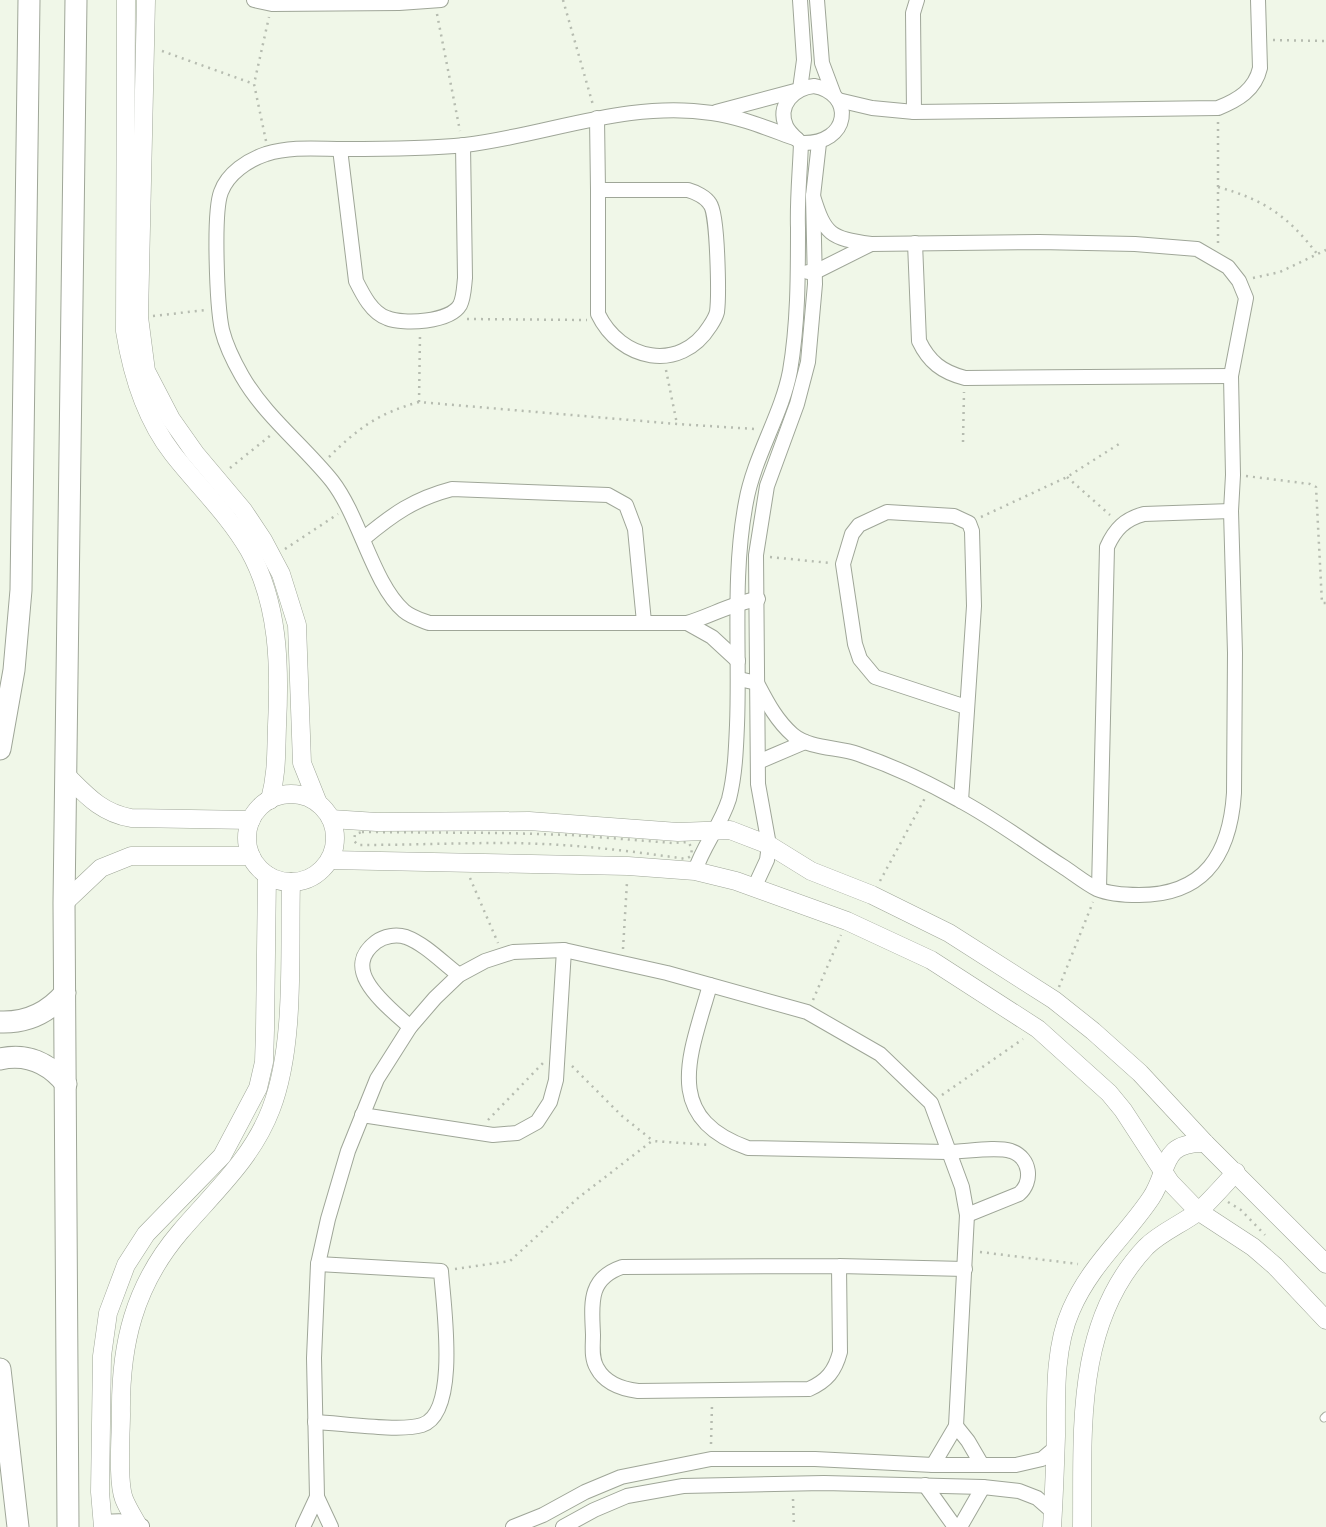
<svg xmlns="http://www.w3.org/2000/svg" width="1326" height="1527" viewBox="0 0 1326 1527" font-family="'Alegreya Sans',sans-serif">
  <rect width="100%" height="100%" fill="#f0f7e8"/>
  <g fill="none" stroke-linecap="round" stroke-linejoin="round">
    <g stroke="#9fa698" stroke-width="9">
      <path id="service" d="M 1324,1418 L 1326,1416"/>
    </g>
    <g stroke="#9fa698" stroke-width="16">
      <g id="minor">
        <path d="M 254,0 L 272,4 L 399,3 L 441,0"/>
        <path d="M 817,0 L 822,63 L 834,95"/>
        <path d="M 814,86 C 855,93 851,145 801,143 C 796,138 789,133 786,126 C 777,105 794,88 814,86 Z"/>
        <path d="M 800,89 L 804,60 L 800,0"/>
        <path d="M 838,100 L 872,108 L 914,112 L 1218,108 C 1238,100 1255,90 1260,68 L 1258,0"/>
        <path d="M 716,112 L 795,91"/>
        <path d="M 914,112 L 913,13 L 917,0"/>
        <path d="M 597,118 L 598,190"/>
        <path d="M 340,149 L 356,281 C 363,295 372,313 387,318 C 404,325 450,322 460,305 C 464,297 464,286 465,278 L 463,145"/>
        <path d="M 598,190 L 688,190 C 695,192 706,197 710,204 C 718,214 719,297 717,312 C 716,316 712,323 710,326 C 680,374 620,360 598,314 Z"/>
        <path d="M 915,243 L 919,341 C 929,362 942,372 965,378 L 1231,376"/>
        <path d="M 808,272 L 815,272 L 871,244"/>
        <path d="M 363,539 C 393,514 414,499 452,489 L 608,495 L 626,505 L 635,529 L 644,622"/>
        <path d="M 758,599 C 732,603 711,616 687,623 L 429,623 C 421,620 411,617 404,611 C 373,584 360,517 332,481 C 303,445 265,416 242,376 C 234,362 226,346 222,330 C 217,306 213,213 221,192 C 228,173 248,160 266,154 C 292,146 318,149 344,149 C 384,149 425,149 465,145 C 548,135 628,100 712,113 C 741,117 769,129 797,139"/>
        <path d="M 687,623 L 712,637 L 738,661"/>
        <path d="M 739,679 L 757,683 C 767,702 776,720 793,735 C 810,749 838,747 858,754 C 893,766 927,782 959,800 C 995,819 1028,844 1062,866 C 1073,873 1085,883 1097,889 C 1109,894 1127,895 1139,895 C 1205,895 1230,854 1234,793 L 1235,653 L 1231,511 L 1233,475 L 1231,376 L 1246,298 L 1239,281 L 1228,267 L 1197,249 L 1135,244 L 1039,242 L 871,244 C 830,238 825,235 813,196"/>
        <path d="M 758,762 L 805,742"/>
        <path d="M 961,801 L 974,606 L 972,531 L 969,523 L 954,516 L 887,512 L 859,525 L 852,534 L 843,564 L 855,644 L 860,659 L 875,677 L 966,707"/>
        <path d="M 695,871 C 703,846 721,825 729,799 C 735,775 736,750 737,725 C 740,652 732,575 746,502 C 754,457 782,414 790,371 C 798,324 798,277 798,228 C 797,200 800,172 801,143"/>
        <path d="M 754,888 L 767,860 L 769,845 L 758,784 L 756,555 L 767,486 L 797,404 L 808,362 L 815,284 L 813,196 L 819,143"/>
        <path d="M 1099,889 L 1107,547 C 1115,529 1125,519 1144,514 L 1231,511"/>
        <path d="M 710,985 C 691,1053 660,1117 748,1148 C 814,1149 881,1151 947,1152 C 965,1152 995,1146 1011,1151 C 1031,1158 1033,1182 1019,1194 L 967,1215"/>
        <path d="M 410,1027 C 389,1007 338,971 376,942 C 384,936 396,934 406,937 C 425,944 443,963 459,975"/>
        <path d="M 362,1115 L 493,1135 L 517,1133 L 537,1122 L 550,1102 L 556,1080 L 564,950"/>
        <path d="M 839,1266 L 840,1352 C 835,1371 827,1381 809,1389 L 638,1391 C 622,1389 605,1383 597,1368 C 591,1358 593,1346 593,1335 C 592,1305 587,1279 622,1267 L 839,1266 L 965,1269"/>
        <path d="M 315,1422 C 340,1423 400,1432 422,1425 C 460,1413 443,1302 441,1271 L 318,1264"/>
        <path d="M 956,1426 L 968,1441 L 982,1465"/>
        <path d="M 925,1485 L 955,1527"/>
        <path d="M 103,1522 C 117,1521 129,1520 142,1526"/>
        <path d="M 303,1527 L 317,1497"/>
        <path d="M 331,1527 L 317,1497 L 314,1358 L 318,1264 L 328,1219 L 348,1151 L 377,1079 L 410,1027 L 435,998 L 459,975 L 485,961 L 513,952 L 564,950 L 667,973 L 807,1012 L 880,1054 L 931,1103 L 962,1187 L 967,1215 L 956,1426 L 933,1465"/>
        <path d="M 513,1527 L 543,1515 L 585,1492 L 621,1477 L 711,1459 L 815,1459 L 933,1465 L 1016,1465 L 1042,1459 L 1055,1448"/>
        <path d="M 563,1527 L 594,1510 L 627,1496 L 683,1486 L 824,1483 L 983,1487 L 1019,1491 L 1037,1498 L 1053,1512"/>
        <path d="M 960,1527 L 983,1487"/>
      </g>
    </g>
    <g stroke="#9fa698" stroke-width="19">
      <g id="tertiary">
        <path d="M 126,0 L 125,331 C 132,375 145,418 173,454 C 198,486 228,514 249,550 C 279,604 280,666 277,726 C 276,754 277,773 270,800"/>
        <path d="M 146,0 L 139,317 L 146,371 L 171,419 L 195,453 L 243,510 L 263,540 L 281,574 L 297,625 L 302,763 L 318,803"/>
        <path d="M 67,776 C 87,796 102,813 131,818 L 251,820"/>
        <circle cx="291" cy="838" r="44"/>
        <path d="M 331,819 L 377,822 L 529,821 L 678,832 L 730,830 L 769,845 L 811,871 L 872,895 L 949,933 L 1054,1000 L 1093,1031 L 1140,1073 L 1205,1143 L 1326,1264"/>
        <path d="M 330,860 L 628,866 L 695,871 L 736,881 L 847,921 L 931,960 L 1038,1029 L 1109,1093 L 1123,1110 L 1170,1182 L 1198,1211 L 1253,1247 L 1275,1266 L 1326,1320"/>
        <path d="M 64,903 L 101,868 L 131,856 L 251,856"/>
        <path d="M 103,1527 L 100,1492 L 102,1356 L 108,1313 L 126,1265 L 146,1234 L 222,1156 L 258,1088 L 264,1062 L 265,1030 L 267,875"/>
        <path d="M 139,1527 C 134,1518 128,1509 124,1499 C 117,1481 121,1435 121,1414 C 120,1345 134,1286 180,1232 C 214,1192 252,1159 271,1109 C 296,1044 289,951 291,882"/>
        <path d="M 1052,1527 C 1054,1497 1055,1467 1056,1436 C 1056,1396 1054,1348 1071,1310 C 1091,1264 1124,1238 1151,1198 C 1170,1170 1159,1142 1205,1143"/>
        <path d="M 1082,1527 C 1083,1431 1074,1323 1146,1247 C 1161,1232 1182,1224 1199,1211 C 1212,1199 1224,1185 1236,1172"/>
      </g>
    </g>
    <g stroke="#9fa698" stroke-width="23">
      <g id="primary">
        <path d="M 0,749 L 14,670 L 21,590 L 29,0"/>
        <path d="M 0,1022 C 26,1023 48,1013 65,993"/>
        <path d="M 0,1059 C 27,1053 49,1063 66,1084"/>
        <path d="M 0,1369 L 18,1527"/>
        <path d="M 68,1527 L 64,903 L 76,0"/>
      </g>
    </g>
    <g stroke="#b6bcb0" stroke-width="2.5" stroke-dasharray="2 5" stroke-linecap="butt">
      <path d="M 563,0 L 593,105"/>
      <path d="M 437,14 L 460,131"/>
      <path d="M 1273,40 L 1326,41"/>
      <path d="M 162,51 L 254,84"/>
      <path d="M 1218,122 L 1218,245"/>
      <path d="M 266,141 L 254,84 L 269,17"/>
      <path d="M 1218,187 C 1265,200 1288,216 1318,255"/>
      <path d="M 1253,278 L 1280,272 L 1326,250"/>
      <path d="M 153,316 L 206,310"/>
      <path d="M 467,319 L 587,320"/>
      <path d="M 666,370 L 677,424"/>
      <path d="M 419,402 L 420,335"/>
      <path d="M 963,442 L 964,392"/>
      <path d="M 329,457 C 358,428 379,413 419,402 L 677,424 L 755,429"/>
      <path d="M 230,468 L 271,435"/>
      <path d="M 1246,476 L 1310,484 L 1316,487 L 1322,603 L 1326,603"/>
      <path d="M 1067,477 L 1110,515"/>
      <path d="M 981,517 L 1067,477 L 1119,444"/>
      <path d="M 285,549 L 338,514"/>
      <path d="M 770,557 L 830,563"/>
      <path d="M 362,832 L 504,833 L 571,835 L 673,843 L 688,842 L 692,848 L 691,856 L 686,859 C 625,850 564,843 503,843 C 455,843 406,845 358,845 L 354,841 L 355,834 Z"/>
      <path d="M 470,878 L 498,943"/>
      <path d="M 880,881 L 925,798"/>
      <path d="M 623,949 L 627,882"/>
      <path d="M 1059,987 L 1093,902"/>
      <path d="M 813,1000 L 841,935"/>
      <path d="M 572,1066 L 622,1116 L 652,1140"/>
      <path d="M 942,1095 L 1023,1039"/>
      <path d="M 488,1120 L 544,1062"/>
      <path d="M 1228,1202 L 1241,1210 L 1265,1235"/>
      <path d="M 980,1252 L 1078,1264"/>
      <path d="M 455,1269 L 510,1261 L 578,1198 L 652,1141 L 711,1145"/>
      <path d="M 711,1444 L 712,1405"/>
      <path d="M 793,1499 L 794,1527"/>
    </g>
    <use href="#service" stroke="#fff" stroke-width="7"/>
    <use href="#minor" stroke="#fff" stroke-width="14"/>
    <use href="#tertiary" stroke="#fff" stroke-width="18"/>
    <use href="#primary" stroke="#fff" stroke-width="21"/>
  </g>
</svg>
